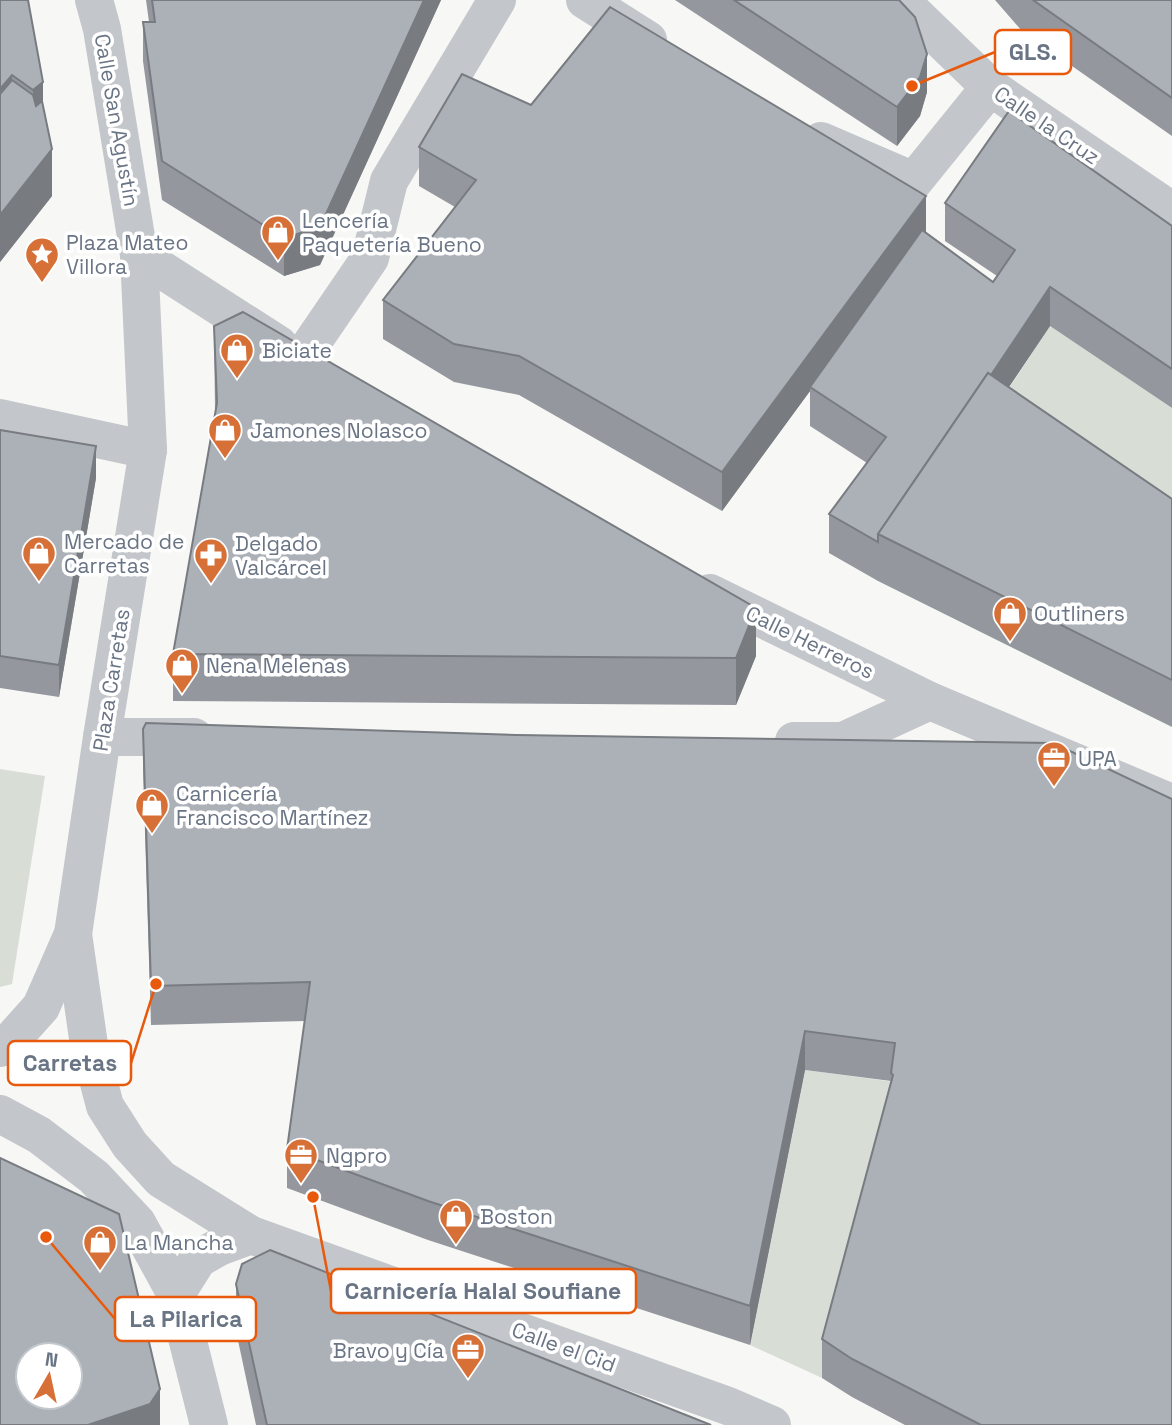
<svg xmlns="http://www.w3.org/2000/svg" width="1172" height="1425" viewBox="0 0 1172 1425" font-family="'Space Grotesk',sans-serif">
  <rect width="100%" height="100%" fill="#f7f8f5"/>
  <g fill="#d8ded6">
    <path d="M 1050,326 L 1172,408 L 1172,546 L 988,420 Z"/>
    <path d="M 0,769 L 45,776 L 12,984 L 0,987 Z"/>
    <path d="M 805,1070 L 895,1082 L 822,1378 L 750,1345 Z"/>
  </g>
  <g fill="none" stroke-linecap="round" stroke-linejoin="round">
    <g stroke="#c3c6ca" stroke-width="38">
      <path d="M 585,0 L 648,40"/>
      <path d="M 900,0 L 990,87 L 1172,211"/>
      <path d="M 821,141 L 914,181 L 990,87"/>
      <path d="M 139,255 L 279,345"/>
      <path d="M 301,359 L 370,258 L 389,181 L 497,0"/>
      <path d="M 0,418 L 148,450"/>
      <path d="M 710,593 L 930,701 L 1172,803"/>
      <path d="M 102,737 L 194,737"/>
      <path d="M 794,741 L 843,741 L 930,701"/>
      <path d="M 73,934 L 89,1045 L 105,1106 L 130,1145 L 161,1179 L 251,1235 L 728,1406 L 772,1425"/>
      <path d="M 0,1048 L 6,1046 L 41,1007 L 73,934 L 102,737 L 148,450 L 139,255 L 102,29 L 94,0"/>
      <path d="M 0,1114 L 39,1135 L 94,1177 L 137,1223 L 176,1294 L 209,1425"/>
      <path d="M 176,1294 L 198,1259 L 219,1247 L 251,1235"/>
    </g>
  </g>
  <g fill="#94989e">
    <path d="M 0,0 L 43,104 L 52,196 L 0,262 Z"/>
    <path d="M 146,0 L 441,0 L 320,265 L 284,276 L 162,200 L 143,61 L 143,22 L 149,22 Z"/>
    <path d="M 675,0 L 899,0 L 927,92 L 920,116 L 897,146 Z"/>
    <path d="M 995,0 L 1172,0 L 1172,136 L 1022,31 Z"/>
    <path d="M 531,105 L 926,232 L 993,282 L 997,276 L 945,241 L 945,203 L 1172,226 L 1172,408 L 1050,326 L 1009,387 L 1172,499 L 1172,727 L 878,581 L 829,553 L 829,514 L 867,463 L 810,426 L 810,391 L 722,511 L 519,395 L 454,382 L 383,339 L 383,300 L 455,207 L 419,186 L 419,147 Z"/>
    <path d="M 214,326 L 756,656 L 736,705 L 173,701 L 173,654 L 215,412 Z"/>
    <path d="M 0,430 L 96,478 L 59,697 L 0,688 Z"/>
    <path d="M 143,729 L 1053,743 L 1172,1425 L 905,1425 L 852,1397 L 822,1378 L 822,1339 L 891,1081 L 805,1070 L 750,1345 L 428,1240 L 287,1188 L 287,1149 L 305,1021 L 151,1025 L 143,768 Z"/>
    <path d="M 236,1284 L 711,1425 L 256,1425 L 236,1331 Z"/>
  </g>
  <g fill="#787c81">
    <path d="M 424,0 L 441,0 L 320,265 L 284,276 L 284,238 Z"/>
    <path d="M 927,54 L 927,92 L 920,116 L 897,146 L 897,107 Z"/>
    <path d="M 12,75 L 12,127 L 0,141 L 0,89 Z"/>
    <path d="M 43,82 L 43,134 L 33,142 L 33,90 Z"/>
    <path d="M 52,149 L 52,196 L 0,262 L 0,215 Z"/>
    <path d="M 926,196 L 926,235 L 810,387 L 810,391 L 722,511 L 722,472 Z"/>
    <path d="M 1050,287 L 1050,326 L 902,546 L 882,536 Z"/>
    <path d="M 96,446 L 96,478 L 59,697 L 59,665 Z"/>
    <path d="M 756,608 L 756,656 L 736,705 L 736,658 Z"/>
    <path d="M 805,1031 L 805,1070 L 750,1345 L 750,1306 Z"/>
    <path d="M 160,1389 L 160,1425 L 88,1425 Z"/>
  </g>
  <g fill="#acb1b8" stroke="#787c81" stroke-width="2" fill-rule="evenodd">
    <path d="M 0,0 L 28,0 L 43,82 L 33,90 L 12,75 L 0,89 Z"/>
    <path d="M 152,0 L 424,0 L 320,227 L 284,238 L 162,161 L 143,22 L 155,22 Z"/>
    <path d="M 734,0 L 899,0 L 915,17 L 927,54 L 920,77 L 897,107 Z"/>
    <path d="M 1033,0 L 1172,0 L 1172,98 Z"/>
    <path d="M 610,7 L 926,196 L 722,472 L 519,356 L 454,344 L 383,300 L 476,180 L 419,147 L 462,74 L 531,105 Z"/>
    <path d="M 12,80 L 33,95 L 36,106 L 42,101 L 52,149 L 0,215 L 0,94 Z"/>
    <path d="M 1009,111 L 1172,226 L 1172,369 L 1050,287 L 991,375 L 988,373 L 878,534 L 878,542 L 829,514 L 886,437 L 810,387 L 922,230 L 993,282 L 1015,250 L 945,203 Z"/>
    <path d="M 243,312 L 756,608 L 736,658 L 173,654 L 217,403 L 214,326 Z"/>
    <path d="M 988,373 L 1172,499 L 1172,680 L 878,534 Z"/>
    <path d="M 0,430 L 96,446 L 59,665 L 0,656 Z"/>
    <path d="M 146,723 L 516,735 L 1053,743 L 1172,799 L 1172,1425 L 981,1425 L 852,1359 L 822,1339 L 893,1075 L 891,1073 L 895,1043 L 805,1031 L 750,1306 L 428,1201 L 287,1149 L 310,982 L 151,986 L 143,729 Z"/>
    <path d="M 0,1158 L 119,1214 L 160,1389 L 150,1404 L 88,1425 L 0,1425 ZM 28,1355 L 70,1355 L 70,1397 L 28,1397 Z"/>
    <path d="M 270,1250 L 711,1425 L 267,1425 L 236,1284 L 242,1264 Z"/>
  </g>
  <defs>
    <g id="shop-pin" transform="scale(1.75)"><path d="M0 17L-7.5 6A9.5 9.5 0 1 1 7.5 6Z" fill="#d67037" stroke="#fff"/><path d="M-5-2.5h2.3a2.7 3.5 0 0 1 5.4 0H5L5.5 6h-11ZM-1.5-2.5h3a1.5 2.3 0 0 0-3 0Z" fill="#fff"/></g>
    <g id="sight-pin" transform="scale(1.75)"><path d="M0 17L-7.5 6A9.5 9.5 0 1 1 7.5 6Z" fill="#d67037" stroke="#fff"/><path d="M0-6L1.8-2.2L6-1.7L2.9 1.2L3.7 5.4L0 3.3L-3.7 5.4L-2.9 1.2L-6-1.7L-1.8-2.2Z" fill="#fff"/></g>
    <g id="pharmacy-pin" transform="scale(1.75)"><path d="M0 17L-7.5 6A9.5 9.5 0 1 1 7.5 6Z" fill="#d67037" stroke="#fff"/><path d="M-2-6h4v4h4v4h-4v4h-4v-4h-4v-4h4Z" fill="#fff"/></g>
    <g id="office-pin" transform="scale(1.75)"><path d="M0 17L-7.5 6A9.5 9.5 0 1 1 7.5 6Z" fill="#d67037" stroke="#fff"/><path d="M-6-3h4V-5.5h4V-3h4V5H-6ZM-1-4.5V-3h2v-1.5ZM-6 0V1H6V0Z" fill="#fff"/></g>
  </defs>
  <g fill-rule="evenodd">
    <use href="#shop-pin" x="278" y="232"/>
    <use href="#sight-pin" x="42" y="254"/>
    <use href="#shop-pin" x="237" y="350"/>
    <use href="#shop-pin" x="225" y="430"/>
    <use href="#shop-pin" x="39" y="553"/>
    <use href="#pharmacy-pin" x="211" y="555"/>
    <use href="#shop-pin" x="1010" y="613"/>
    <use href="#shop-pin" x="182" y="665"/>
    <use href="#office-pin" x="1054" y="758"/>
    <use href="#shop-pin" x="152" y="805"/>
    <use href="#office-pin" x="301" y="1155"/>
    <use href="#shop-pin" x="456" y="1216"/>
    <use href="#shop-pin" x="100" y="1242"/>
    <use href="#office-pin" x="468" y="1350"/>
  </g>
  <g text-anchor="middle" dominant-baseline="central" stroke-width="7" stroke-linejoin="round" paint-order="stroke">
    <g font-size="21" fill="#697484" stroke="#fff">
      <text transform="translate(117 120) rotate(80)">Calle San Agustín</text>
      <text transform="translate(1047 125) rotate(34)">Calle la Cruz</text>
      <text transform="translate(810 642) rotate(26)">Calle Herreros</text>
      <text transform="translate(111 680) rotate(-81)">Plaza Carretas</text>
      <text transform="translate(564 1347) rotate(20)">Calle el Cid</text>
    </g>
    <g font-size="21" fill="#697484" stroke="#fff" text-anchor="start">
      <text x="302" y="220">Lencería<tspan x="302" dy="24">Paquetería Bueno</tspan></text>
      <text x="66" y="242">Plaza Mateo<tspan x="66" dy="24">Villora</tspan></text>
      <text x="262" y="350">Biciate</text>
      <text x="250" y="430">Jamones Nolasco</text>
      <text x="64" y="541">Mercado de<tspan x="64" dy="24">Carretas</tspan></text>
      <text x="235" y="543">Delgado<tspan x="235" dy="24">Valcárcel</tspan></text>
      <text x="1034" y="613">Outliners</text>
      <text x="206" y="665">Nena Melenas</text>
      <text x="1078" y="758">UPA</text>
      <text x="176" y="793">Carnicería<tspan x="176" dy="24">Francisco Martínez</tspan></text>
      <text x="326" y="1155">Ngpro</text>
      <text x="480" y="1216">Boston</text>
      <text x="124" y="1242">La Mancha</text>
      <text x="444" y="1350" text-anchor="end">Bravo y Cía</text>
    </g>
  </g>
  <path fill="none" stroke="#e8590c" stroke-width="2.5" d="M912 86L995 52M156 984L131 1063M313 1197L331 1291M46 1237L115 1319"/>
  <g fill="#e8590c" stroke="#fff" stroke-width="2.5">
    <circle cx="912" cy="86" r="7"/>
    <circle cx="156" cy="984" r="7"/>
    <circle cx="313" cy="1197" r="7"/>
    <circle cx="46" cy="1237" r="7"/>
  </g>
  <g fill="#fff" stroke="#e8590c" stroke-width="2.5">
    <rect x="995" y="30" width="76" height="44" rx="7"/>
    <rect x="8" y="1041" width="123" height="44" rx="7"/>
    <rect x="331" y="1269" width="305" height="44" rx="7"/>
    <rect x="115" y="1297" width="141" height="44" rx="7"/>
  </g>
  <g font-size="23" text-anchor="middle" font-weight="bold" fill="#697484">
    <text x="1033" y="60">GLS.</text>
    <text x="70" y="1071">Carretas</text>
    <text x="483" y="1299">Carnicería Halal Soufiane</text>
    <text x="186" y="1327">La Pilarica</text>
  </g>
  <g transform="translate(49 1376) rotate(9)"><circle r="33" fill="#ffffff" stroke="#c3c7ce" stroke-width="2"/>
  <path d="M0-5L12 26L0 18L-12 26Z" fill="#d67037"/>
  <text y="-10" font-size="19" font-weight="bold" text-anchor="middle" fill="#697484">N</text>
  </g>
</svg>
